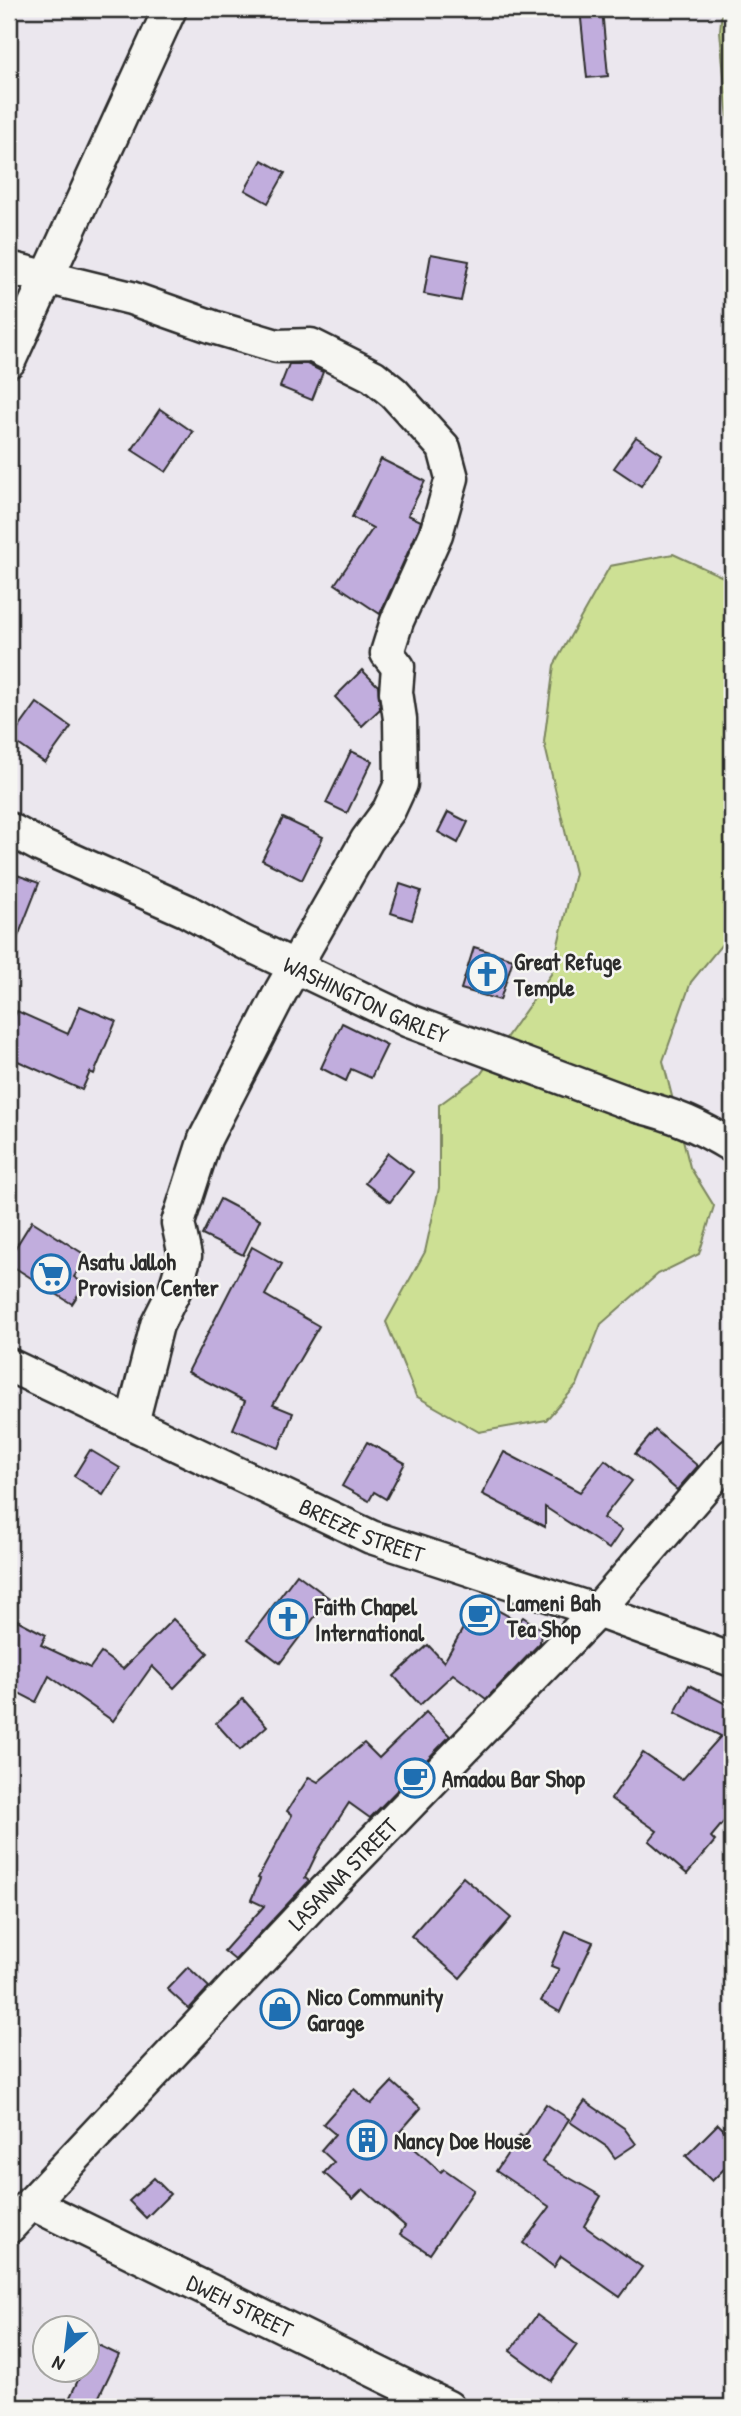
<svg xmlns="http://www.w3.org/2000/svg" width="741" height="2416" viewBox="0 0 741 2416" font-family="'Patrick Hand',sans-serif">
  <rect width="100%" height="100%" fill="#ebe7ee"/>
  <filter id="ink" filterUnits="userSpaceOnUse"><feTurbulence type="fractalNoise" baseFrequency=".0143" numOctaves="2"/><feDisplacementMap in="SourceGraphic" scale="14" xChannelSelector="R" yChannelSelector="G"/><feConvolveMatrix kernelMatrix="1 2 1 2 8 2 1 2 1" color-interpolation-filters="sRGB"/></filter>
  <g filter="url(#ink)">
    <g fill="#cde094" stroke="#7c8660" stroke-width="2">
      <path d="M 722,9 L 732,9 L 732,164 L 720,31 Z"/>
      <path d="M 673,554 L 732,581 L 732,932 L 691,982 L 663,1061 L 690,1167 L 714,1206 L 699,1254 L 658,1274 L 601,1324 L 577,1385 L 546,1420 L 479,1432 L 416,1396 L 386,1322 L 425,1252 L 439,1188 L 439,1105 L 480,1075 L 551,974 L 575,873 L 544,742 L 554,665 L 610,566 Z"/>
    </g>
    <g fill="#c1addd" stroke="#2b2b2b" stroke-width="2">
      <path d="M 580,9 L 602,9 L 608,76 L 587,78 Z"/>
      <path d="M 262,160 L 285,173 L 268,203 L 245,190 Z"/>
      <path d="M 431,254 L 469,261 L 461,301 L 424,294 Z"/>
      <path d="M 289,364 L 307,364 L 323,372 L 312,400 L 280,387 Z"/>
      <path d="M 160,409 L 193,432 L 166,472 L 132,450 Z"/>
      <path d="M 636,437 L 662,454 L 641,486 L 614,468 Z"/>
      <path d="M 381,459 L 425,481 L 408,515 L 421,521 L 419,528 L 380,614 L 335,584 L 373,528 L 352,517 Z"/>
      <path d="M 362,670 L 378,686 L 380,709 L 362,726 L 335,697 Z"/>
      <path d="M 37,703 L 71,727 L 45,763 L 11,739 Z"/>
      <path d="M 351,751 L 372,761 L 347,813 L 326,803 Z"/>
      <path d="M 448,812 L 468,822 L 458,843 L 438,832 Z"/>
      <path d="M 283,818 L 323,837 L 302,880 L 262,860 Z"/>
      <path d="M 9,872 L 39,883 L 10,957 L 9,957 Z"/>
      <path d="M 400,884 L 421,891 L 412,920 L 391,913 Z"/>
      <path d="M 474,947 L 513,959 L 500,1000 L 461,989 Z"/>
      <path d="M 80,1006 L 116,1021 L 94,1074 L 90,1072 L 82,1090 L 9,1057 L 9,1029 L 17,1011 L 68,1034 Z"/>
      <path d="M 342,1023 L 387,1045 L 371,1078 L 351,1069 L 346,1081 L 321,1068 Z"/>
      <path d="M 388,1153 L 413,1172 L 390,1202 L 365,1183 Z"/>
      <path d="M 220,1199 L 260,1220 L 243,1255 L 202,1235 Z"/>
      <path d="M 32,1221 L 87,1256 L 74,1277 L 85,1284 L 72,1304 L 9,1264 L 9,1258 Z"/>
      <path d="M 252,1247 L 282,1264 L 265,1295 L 319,1326 L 273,1405 L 293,1413 L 279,1448 L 233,1429 L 245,1401 L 188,1372 Z"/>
      <path d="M 655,1430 L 698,1466 L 677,1490 L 635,1454 Z"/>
      <path d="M 367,1442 L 405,1463 L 386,1499 L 374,1492 L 369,1501 L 342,1486 Z"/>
      <path d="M 90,1450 L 120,1468 L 103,1495 L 74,1476 Z"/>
      <path d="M 504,1452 L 580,1492 L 605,1460 L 632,1481 L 603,1518 L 622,1530 L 609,1549 L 545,1507 L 545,1527 L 482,1494 Z"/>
      <path d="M 297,1574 L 329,1598 L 280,1663 L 248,1639 Z"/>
      <path d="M 479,1600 L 519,1622 L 523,1617 L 541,1629 L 540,1643 L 486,1699 L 453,1674 L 420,1705 L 394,1676 L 428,1645 L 444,1662 Z"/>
      <path d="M 173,1619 L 208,1653 L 174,1688 L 152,1666 L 113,1721 L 49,1676 L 36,1702 L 9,1688 L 9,1638 L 17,1620 L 46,1635 L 41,1645 L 90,1668 L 101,1653 L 123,1669 Z"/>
      <path d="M 689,1685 L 732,1707 L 732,1812 L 711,1837 L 715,1841 L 687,1874 L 649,1841 L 657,1831 L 611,1799 L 643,1753 L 682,1780 L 721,1736 L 675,1713 Z"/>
      <path d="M 243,1699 L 267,1726 L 240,1750 L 216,1723 Z"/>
      <path d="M 426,1712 L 450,1736 L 370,1818 L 349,1803 L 318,1851 L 305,1878 L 309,1881 L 235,1960 L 224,1951 L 264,1906 L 251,1900 L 260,1879 L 258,1878 L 292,1815 L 287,1811 L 309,1777 L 318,1782 L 364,1743 L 379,1758 Z"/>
      <path d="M 463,1877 L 511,1918 L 460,1978 L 411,1936 Z"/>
      <path d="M 566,1931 L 593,1942 L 560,2012 L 541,2001 L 559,1969 L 551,1966 Z"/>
      <path d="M 188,1967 L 209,1987 L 189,2009 L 167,1989 Z"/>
      <path d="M 392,2082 L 421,2108 L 398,2134 L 441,2172 L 444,2169 L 474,2190 L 430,2254 L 400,2234 L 405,2226 L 363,2189 L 353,2199 L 324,2173 L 334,2162 L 321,2150 L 335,2134 L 323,2124 L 354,2089 L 371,2104 Z"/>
      <path d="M 585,2101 L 624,2128 L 636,2144 L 615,2158 L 607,2147 L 570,2122 Z"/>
      <path d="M 546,2104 L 569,2119 L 542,2162 L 601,2196 L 584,2226 L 642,2267 L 620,2297 L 561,2256 L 554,2267 L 523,2243 L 550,2207 L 496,2171 L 520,2135 L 524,2138 Z"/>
      <path d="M 718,2124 L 732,2138 L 732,2161 L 712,2181 L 686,2156 Z"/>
      <path d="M 154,2178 L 170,2194 L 146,2218 L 129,2201 Z"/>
      <path d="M 537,2315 L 577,2345 L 551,2381 L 510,2351 Z"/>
      <path d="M 96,2344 L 119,2355 L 94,2407 L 86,2407 L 69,2399 L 83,2370 L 88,2370 L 88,2361 Z"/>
    </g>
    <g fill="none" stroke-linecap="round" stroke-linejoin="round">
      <g stroke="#2b2b2b" stroke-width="37">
        <g id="minor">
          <path d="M 9,268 L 131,298 L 213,327 L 277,346 L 311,345 L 373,376 L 394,393 L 444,448 L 452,478 L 436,534 L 397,621 L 387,653 L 398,667 L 396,692 L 400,719 L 401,784 L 389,810 L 367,840 L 281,991 L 205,1139 L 178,1223 L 185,1256 L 175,1289 L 157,1325 L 132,1423"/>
          <path d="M 9,361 L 170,9"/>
          <path id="s1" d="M 9,829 L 39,845 L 187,911 L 237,939 L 409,1021 L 637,1106 C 675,1115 699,1126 732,1146"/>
          <path id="s2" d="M 9,1365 L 371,1537 L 597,1611 L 732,1660"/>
          <path id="s3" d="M 31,2203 L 448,2407"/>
          <path id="s4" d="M 9,2227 L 320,1896 L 597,1611 L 732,1455"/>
        </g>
      </g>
      <use href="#minor" stroke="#f6f6f2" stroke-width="32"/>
    </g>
  </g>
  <defs>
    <g id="church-ring" transform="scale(2.0125)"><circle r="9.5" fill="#f6f6f2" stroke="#1f6fb2" stroke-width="1.5"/><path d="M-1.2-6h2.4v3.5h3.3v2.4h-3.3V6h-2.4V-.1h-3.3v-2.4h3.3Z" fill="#1f6fb2"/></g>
    <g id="supermarket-ring" transform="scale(2.0125)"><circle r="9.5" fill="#f6f6f2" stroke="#1f6fb2" stroke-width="1.5"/><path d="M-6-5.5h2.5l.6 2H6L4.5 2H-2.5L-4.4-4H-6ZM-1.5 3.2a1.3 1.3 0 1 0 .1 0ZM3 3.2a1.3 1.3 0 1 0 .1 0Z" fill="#1f6fb2"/></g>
    <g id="cafe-ring" transform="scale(2.0125)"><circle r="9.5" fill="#f6f6f2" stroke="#1f6fb2" stroke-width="1.5"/><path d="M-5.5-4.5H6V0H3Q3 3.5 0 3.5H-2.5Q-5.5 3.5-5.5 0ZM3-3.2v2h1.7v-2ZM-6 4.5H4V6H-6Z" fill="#1f6fb2"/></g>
    <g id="shop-ring" transform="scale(2.0125)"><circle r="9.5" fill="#f6f6f2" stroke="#1f6fb2" stroke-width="1.5"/><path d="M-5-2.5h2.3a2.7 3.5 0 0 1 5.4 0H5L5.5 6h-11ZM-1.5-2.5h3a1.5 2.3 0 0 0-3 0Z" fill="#1f6fb2"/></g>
    <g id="building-ring" transform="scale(2.0125)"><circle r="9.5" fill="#f6f6f2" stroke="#1f6fb2" stroke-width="1.5"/><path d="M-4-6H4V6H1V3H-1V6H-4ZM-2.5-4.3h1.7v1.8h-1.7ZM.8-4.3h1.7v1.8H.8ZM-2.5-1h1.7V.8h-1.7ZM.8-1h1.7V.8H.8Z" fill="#1f6fb2"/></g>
  </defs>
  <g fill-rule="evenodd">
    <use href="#church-ring" x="487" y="974"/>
    <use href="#supermarket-ring" x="51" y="1274"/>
    <use href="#cafe-ring" x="480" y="1615"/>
    <use href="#church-ring" x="288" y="1619"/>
    <use href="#cafe-ring" x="415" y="1778"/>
    <use href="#shop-ring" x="280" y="2009"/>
    <use href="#building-ring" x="367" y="2140"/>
  </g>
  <g text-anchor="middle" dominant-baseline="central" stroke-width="5" stroke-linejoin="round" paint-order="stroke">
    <g font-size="23" font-weight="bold" fill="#2b2b2b" stroke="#f6f6f2" text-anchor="start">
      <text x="514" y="961">Great Refuge<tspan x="514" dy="26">Temple</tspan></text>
      <text x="78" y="1261">Asatu Jalloh<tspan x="78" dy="26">Provision Center</tspan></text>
      <text x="507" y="1602">Lameni Bah<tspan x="507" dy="26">Tea Shop</tspan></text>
      <text x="315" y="1606">Faith Chapel<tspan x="315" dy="26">International</tspan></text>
      <text x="442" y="1778">Amadou Bar Shop</text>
      <text x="307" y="1996">Nico Community<tspan x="307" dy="26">Garage</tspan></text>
      <text x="394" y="2140">Nancy Doe House</text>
    </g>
    <g font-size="23" fill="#2b2b2b" stroke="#f6f6f2">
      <text stroke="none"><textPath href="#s1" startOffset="396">WASHINGTON GARLEY</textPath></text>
      <text stroke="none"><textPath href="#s2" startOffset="390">BREEZE STREET</textPath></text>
      <text stroke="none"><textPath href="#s4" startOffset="486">LASANNA STREET</textPath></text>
      <text stroke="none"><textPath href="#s3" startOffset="233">DWEH STREET</textPath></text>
    </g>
  </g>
  <rect width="741" height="2416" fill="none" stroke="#f6f6f2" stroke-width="35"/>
  <rect x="18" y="18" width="706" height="2381" fill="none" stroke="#2b2b2b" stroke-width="2.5" filter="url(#ink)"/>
  <g transform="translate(66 2349) rotate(208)"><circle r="33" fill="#f6f6f2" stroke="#a5a5a2" stroke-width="2"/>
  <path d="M0-5L12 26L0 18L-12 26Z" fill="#1f6fb2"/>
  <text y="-10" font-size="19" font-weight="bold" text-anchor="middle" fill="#2b2b2b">N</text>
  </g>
</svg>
